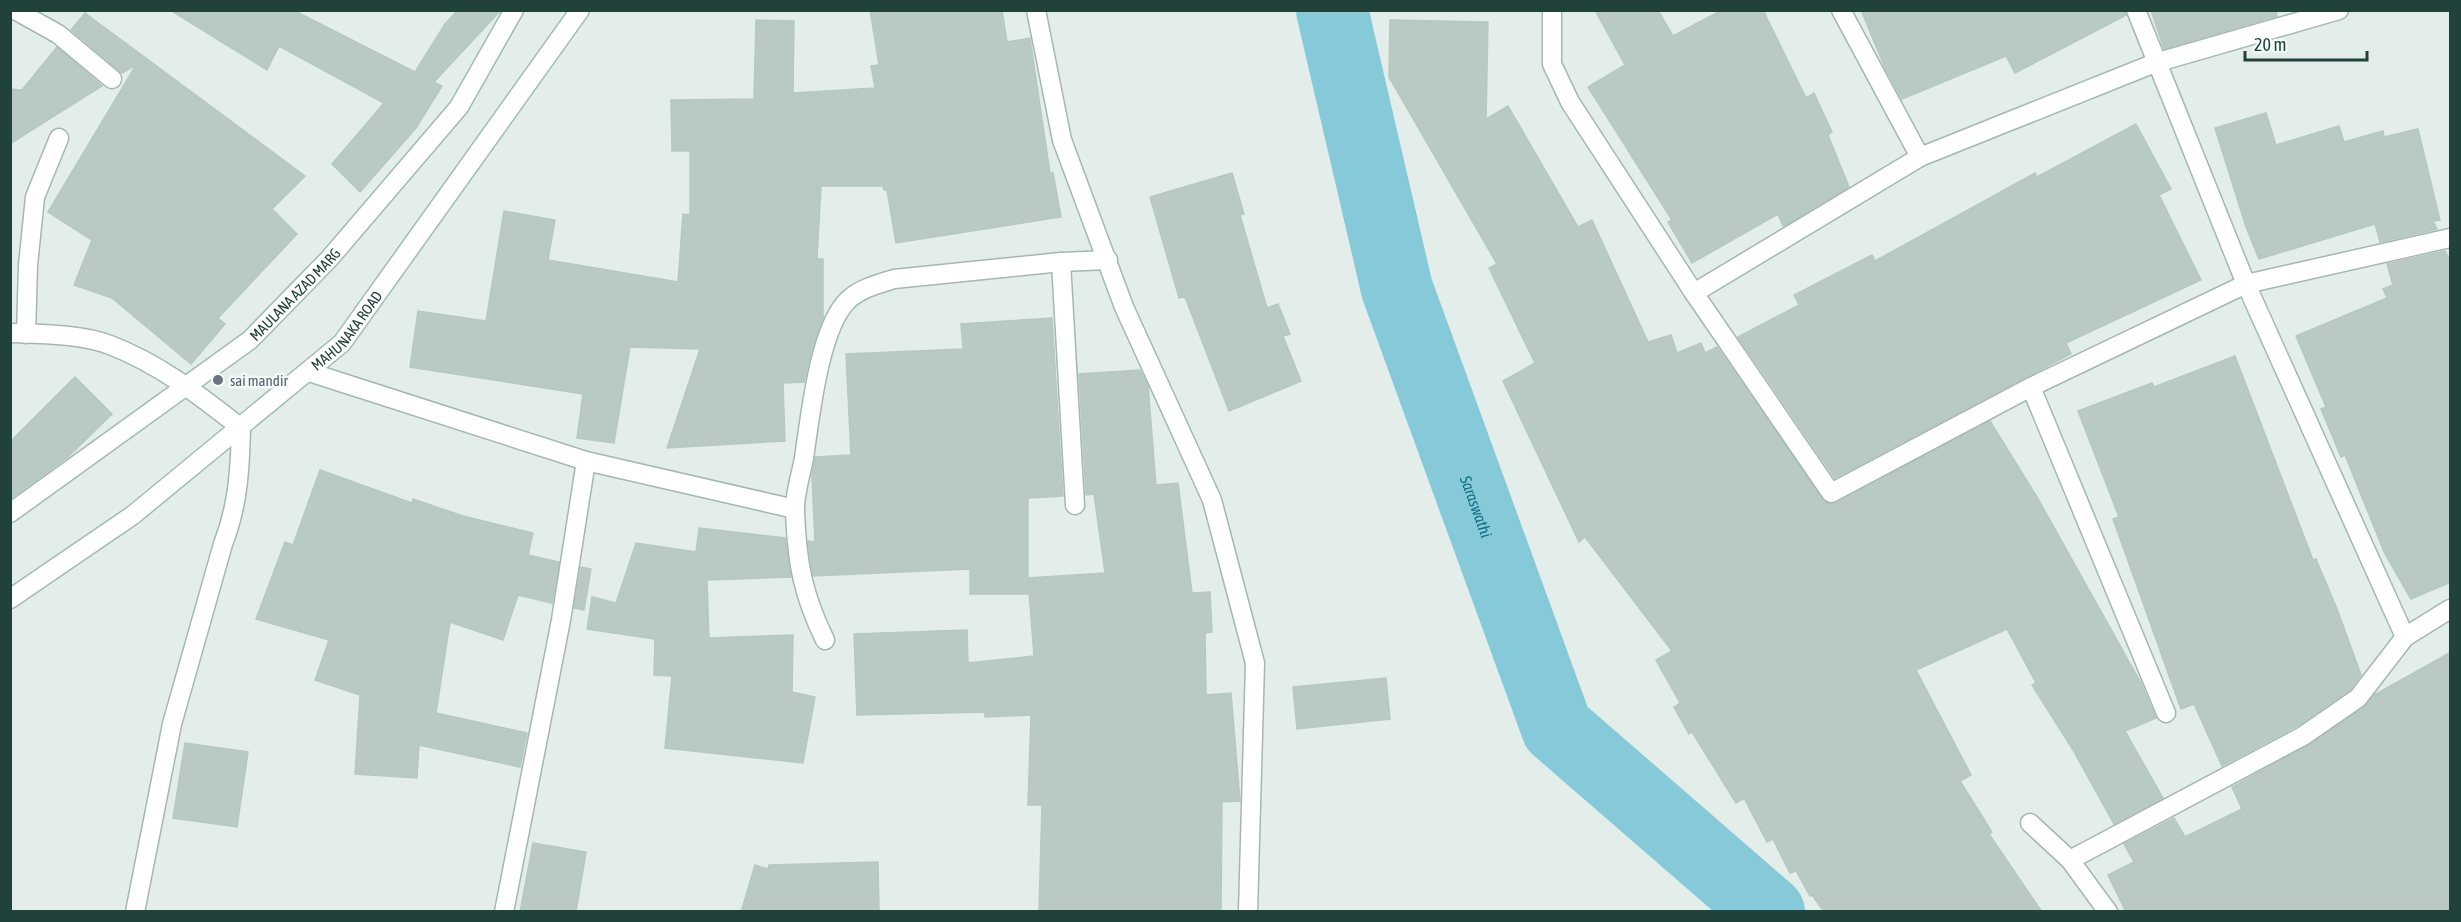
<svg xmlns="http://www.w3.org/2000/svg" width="2461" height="922" viewBox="0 0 2461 922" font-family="'Asap Condensed',sans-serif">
  <rect width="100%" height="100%" fill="#e3eeea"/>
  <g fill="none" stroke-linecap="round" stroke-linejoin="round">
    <path stroke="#86cad9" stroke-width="72" id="s1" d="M 1332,10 L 1397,289 L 1557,728 L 1769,912"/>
  </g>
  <g fill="#b8cac3" stroke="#b5c9c1" stroke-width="1.5">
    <path d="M 170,10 L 293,10 L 415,72 L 445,24 L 458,10 L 501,10 L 434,82 L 442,86 L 416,128 L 360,192 L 332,164 L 384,103 L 279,46 L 267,70 Z"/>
    <path d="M 870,10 L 1002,10 L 1007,42 L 1030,38 L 1050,173 L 1053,173 L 1061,217 L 896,243 L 887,190 L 884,190 L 883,186 L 821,186 L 817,259 L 823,259 L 823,318 L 812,348 L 804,382 L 783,383 L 785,441 L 667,448 L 700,349 L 630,347 L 614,443 L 577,438 L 583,394 L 410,367 L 418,311 L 486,321 L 504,211 L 555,220 L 548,260 L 678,282 L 683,214 L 690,215 L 690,151 L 672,151 L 671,100 L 754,99 L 756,20 L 794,21 L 793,93 L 875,88 L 871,66 L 879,65 Z"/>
    <path d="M 1595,10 L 1658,10 L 1673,36 L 1722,10 L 1763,10 L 1806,98 L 1814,93 L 1832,132 L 1828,135 L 1849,187 L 1788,224 L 1783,226 L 1778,214 L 1692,263 L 1668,222 L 1672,220 L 1588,87 L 1625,65 Z"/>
    <path d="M 1861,10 L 2125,10 L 2126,15 L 2015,73 L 2006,56 L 1902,99 L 1885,68 Z"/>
    <path d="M 2151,10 L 2276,10 L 2277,16 L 2164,49 Z"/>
    <path d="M 85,13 L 305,176 L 272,209 L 297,234 L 218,318 L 225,324 L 191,364 L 112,298 L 74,285 L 92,240 L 48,212 L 136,65 L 122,73 L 71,30 Z"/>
    <path d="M 1390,20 L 1488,22 L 1486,119 L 1508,106 L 1578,227 L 1592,220 L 1648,342 L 1671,335 L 1677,353 L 1701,343 L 1705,353 L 1717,347 L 1825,503 L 1836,503 L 1990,421 L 2037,497 L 2141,683 L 2156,718 L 2125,731 L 2163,798 L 2114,824 L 2073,750 L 2032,685 L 2036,683 L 2007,629 L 1916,670 L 1971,775 L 1960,781 L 1992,832 L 1989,834 L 2042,912 L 1824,912 L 1812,895 L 1810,896 L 1796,871 L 1790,873 L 1773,839 L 1767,842 L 1744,798 L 1736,803 L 1692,732 L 1689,734 L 1674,707 L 1680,703 L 1656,660 L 1672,651 L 1585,537 L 1579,542 L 1503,381 L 1535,363 L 1489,268 L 1497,264 L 1389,77 Z"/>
    <path d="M 57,47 L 102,86 L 10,144 L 10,89 L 22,90 Z"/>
    <path d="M 2266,113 L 2276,145 L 2339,126 L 2344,142 L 2383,131 L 2384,137 L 2418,129 L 2440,220 L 2433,221 L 2437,229 L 2380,242 L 2375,224 L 2259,259 L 2246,227 L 2215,128 Z"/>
    <path d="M 2136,124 L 2171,189 L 2159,195 L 2201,280 L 2066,343 L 2071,354 L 1835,478 L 1738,337 L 1799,305 L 1794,295 L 1872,255 L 1875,261 L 2035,173 L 2037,177 Z"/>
    <path d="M 1232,173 L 1244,214 L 1240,215 L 1267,308 L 1278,304 L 1290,334 L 1283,336 L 1301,381 L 1229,411 L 1185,297 L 1179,298 L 1150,197 Z"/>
    <path d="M 2445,251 L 2451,262 L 2451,582 L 2411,599 L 2385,554 L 2345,455 L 2341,457 L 2321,409 L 2326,407 L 2296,336 L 2387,298 L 2383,289 L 2393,285 L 2387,264 Z"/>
    <path d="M 1052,318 L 1063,496 L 1028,498 L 1028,594 L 970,594 L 970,569 L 813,576 L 808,541 L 815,542 L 812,476 L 815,457 L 851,455 L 846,354 L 963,349 L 961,324 Z"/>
    <path d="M 2235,356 L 2313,560 L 2316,559 L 2337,609 L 2361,675 L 2350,690 L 2297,726 L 2222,766 L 2194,704 L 2181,709 L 2113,519 L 2119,517 L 2078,411 L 2152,383 L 2154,387 Z"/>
    <path d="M 1140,370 L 1148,386 L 1156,485 L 1178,483 L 1192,593 L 1210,592 L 1212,632 L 1205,633 L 1206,695 L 1231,693 L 1240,801 L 1222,802 L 1221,912 L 1039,910 L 1042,805 L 1028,805 L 1031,715 L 985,717 L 985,712 L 857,715 L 854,634 L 967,630 L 968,663 L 1034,656 L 1028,578 L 1105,573 L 1094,494 L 1086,495 L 1079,374 Z"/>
    <path d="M 75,377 L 112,414 L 68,457 L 10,499 L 10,445 L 14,438 Z"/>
    <path d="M 320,470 L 412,503 L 413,499 L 463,516 L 533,533 L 528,555 L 559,562 L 552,603 L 518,595 L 503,640 L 450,622 L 436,713 L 527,733 L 520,767 L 419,745 L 417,778 L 355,774 L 360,695 L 315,680 L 329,640 L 256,619 L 285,542 L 293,545 Z"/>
    <path d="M 699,528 L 785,538 L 791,577 L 707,580 L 709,638 L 793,635 L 792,692 L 815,697 L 803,763 L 665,748 L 672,676 L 654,675 L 655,639 L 587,629 L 592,597 L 616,603 L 636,543 L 696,552 Z"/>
    <path d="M 581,567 L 591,569 L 584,610 L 574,608 Z"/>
    <path d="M 2451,652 L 2451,912 L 2126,912 L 2108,875 L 2134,862 L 2124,844 L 2174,818 L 2185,837 L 2242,809 L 2232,787 L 2309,745 L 2364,707 L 2374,695 Z"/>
    <path d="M 1386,678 L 1390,719 L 1297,729 L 1293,687 Z"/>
    <path d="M 185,743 L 248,752 L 237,827 L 173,818 Z"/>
    <path d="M 533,843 L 586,852 L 576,912 L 520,912 Z"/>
    <path d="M 878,862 L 879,912 L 741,912 L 755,865 L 768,869 L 769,865 Z"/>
  </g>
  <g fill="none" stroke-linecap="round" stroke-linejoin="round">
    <g stroke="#a5b7b2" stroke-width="21">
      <g id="street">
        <path d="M 15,10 L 58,34 L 112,79"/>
        <path d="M 1036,10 L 1062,140 L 1124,307 L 1212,500 L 1255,663 L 1248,912"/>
        <path d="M 1552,10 L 1552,64 L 1570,102 L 1694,293 L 1831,493 L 2031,387 L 2246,284 L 2450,238"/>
        <path d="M 1841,10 L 1920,157"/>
        <path d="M 2136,10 L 2246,284 L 2405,637"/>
        <path d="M 1061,262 L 1075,505"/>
        <path d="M 1694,293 L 1920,157 L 2155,63 L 2339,10"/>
        <path d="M 10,333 C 41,334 82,334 110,345 C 160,364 200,396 241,428 C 240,469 238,506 223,544 L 172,724 L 135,912"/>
        <path d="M 26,334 L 28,265 L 35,197 L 59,138"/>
        <path d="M 309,372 L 586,461 L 795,509"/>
        <path d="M 2031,387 L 2166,713"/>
        <path d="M 825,640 C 803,595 797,563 795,512 C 794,495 801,475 804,458 C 810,418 819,328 848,300 C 861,288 878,284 894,279 L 1061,262 L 1108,260"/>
        <path d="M 2030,823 L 2070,860 L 2108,912"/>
        <path d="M 2070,860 L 2303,736 L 2358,698 L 2405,637 L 2450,609"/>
        <path d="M 504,912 L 561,620 L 586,461"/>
      </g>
    </g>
    <g stroke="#a0bbb2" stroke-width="21">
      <g id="secondary">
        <path id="s2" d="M 10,513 L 250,340 L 329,259 L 459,107 L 514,10"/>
        <path id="s3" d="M 10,599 L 133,515 L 342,343 L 580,10"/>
      </g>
    </g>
    <use href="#street" stroke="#fff" stroke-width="18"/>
    <use href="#secondary" stroke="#fff" stroke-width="18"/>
  </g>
  <circle fill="#6b7280" stroke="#f4faf8" stroke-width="2" cx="218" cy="380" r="6"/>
  <g text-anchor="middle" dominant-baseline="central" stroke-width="5" stroke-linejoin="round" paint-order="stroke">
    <g font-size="15" fill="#21423a" stroke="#f4faf8">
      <text stroke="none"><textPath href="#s2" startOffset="360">MAULANA AZAD MARG</textPath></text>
      <text stroke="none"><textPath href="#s3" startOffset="432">MAHUNAKA ROAD</textPath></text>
    </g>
    <g font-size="15" fill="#5b616d" stroke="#f4faf8" text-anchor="start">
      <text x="230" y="380">sai mandir</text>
    </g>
    <g font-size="16" font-style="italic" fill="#146f85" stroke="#f4faf8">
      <text stroke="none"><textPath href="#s1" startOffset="518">Saraswathi</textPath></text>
    </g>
  </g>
  <rect width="2461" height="922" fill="none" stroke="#21423a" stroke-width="24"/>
  <path d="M2245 51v9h122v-9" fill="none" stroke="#21423a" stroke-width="3"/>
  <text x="2254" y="51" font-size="18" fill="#21423a" stroke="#f4faf8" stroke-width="4.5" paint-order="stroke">20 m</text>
</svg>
